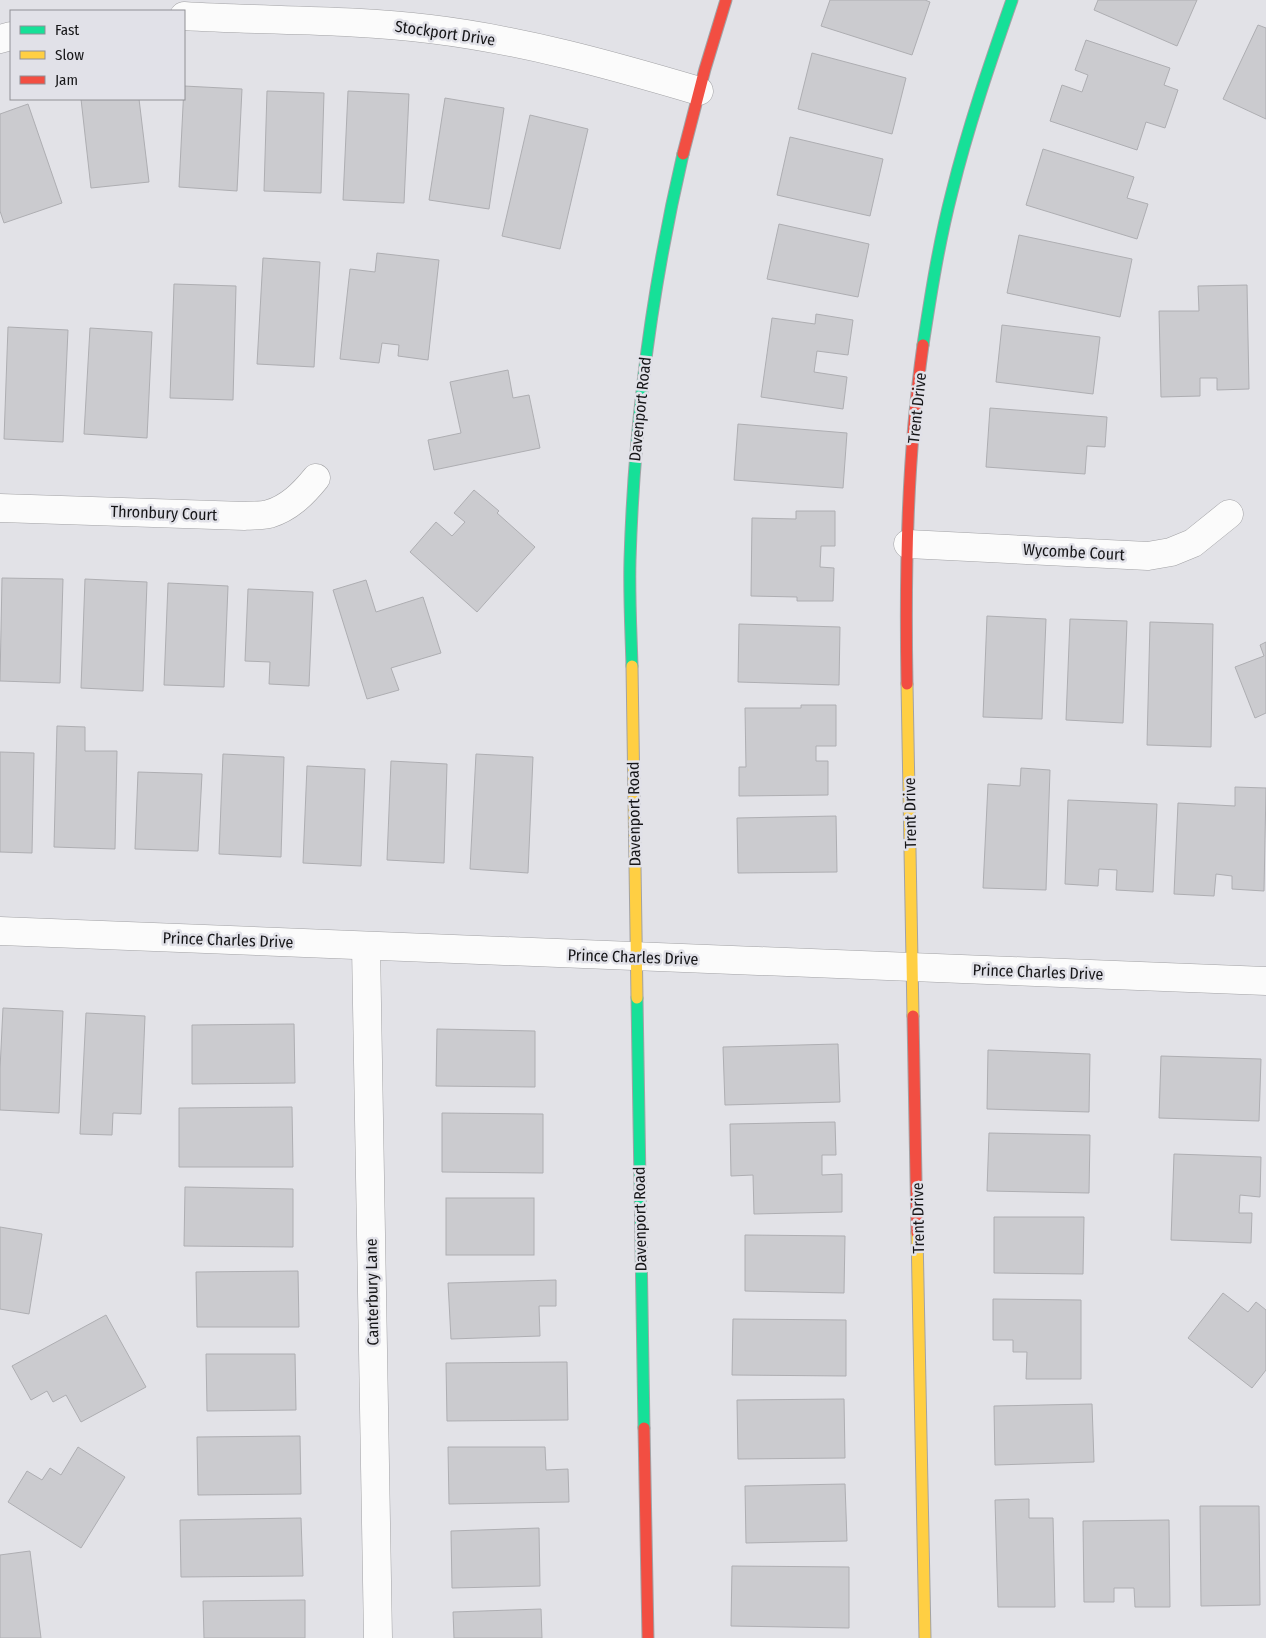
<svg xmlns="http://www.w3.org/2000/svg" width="1266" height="1638" viewBox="0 0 1266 1638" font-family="'Fira Sans Condensed',sans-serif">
  <rect width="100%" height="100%" fill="#e2e2e7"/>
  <g fill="#cbcbcf" stroke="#aeaeb2">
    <path d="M 830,0 L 925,0 L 930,2 L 912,55 L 821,26 Z"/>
    <path d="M 1098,0 L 1197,0 L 1177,46 L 1094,10 Z"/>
    <path d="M 1258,25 L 1266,28 L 1266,119 L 1223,99 Z"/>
    <path d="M 1086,40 L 1170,68 L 1164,85 L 1178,90 L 1165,128 L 1146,122 L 1137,150 L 1050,121 L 1062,85 L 1082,92 L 1088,75 L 1075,70 Z"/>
    <path d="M 812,53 L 906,78 L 892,134 L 798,109 Z"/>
    <path d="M 184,86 L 242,89 L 237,191 L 179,187 Z"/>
    <path d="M 267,91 L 324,93 L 321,193 L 264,191 Z"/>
    <path d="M 348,91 L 409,94 L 404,203 L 343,200 Z"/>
    <path d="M 445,98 L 504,108 L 489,209 L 429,200 Z"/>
    <path d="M 81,99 L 139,99 L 149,182 L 91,188 Z"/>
    <path d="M 28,104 L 62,203 L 4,223 L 0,211 L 0,114 Z"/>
    <path d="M 530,115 L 588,129 L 560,249 L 502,236 Z"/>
    <path d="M 790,137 L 883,159 L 870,216 L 777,195 Z"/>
    <path d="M 1043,149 L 1134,177 L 1127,198 L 1148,204 L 1137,239 L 1026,205 Z"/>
    <path d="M 779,224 L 869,244 L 858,297 L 767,279 Z"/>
    <path d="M 1019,235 L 1132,259 L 1120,317 L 1007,293 Z"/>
    <path d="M 377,253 L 439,260 L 428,360 L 398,356 L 399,345 L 382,343 L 379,363 L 340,359 L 350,269 L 375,272 Z"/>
    <path d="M 263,258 L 320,262 L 314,367 L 257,364 Z"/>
    <path d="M 174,284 L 236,286 L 233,400 L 170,398 Z"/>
    <path d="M 1247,285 L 1249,389 L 1217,390 L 1217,378 L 1200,378 L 1200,396 L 1161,397 L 1159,311 L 1199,311 L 1198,286 Z"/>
    <path d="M 816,314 L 853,320 L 848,355 L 817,351 L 814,372 L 847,377 L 843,409 L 761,397 L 772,318 L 815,324 Z"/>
    <path d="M 1002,325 L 1100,337 L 1093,394 L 996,382 Z"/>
    <path d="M 8,327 L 68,330 L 63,442 L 4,439 Z"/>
    <path d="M 90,328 L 152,332 L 147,438 L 84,434 Z"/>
    <path d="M 508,370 L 513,398 L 529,395 L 540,448 L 434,470 L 428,440 L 461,433 L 450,382 Z"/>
    <path d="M 990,408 L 1107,417 L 1105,447 L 1087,446 L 1085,474 L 986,467 Z"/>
    <path d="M 738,424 L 847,433 L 843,488 L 734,480 Z"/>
    <path d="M 474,490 L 499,511 L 497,513 L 535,547 L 477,612 L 410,552 L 436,522 L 452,536 L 465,522 L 454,513 Z"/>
    <path d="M 796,511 L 835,511 L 835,546 L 821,546 L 820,567 L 834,568 L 833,601 L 797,601 L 797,597 L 751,596 L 752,518 L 796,519 Z"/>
    <path d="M 2,578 L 63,579 L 60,683 L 0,681 Z"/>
    <path d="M 85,579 L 147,582 L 143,691 L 81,688 Z"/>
    <path d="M 366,580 L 376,612 L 423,597 L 441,653 L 391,668 L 399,690 L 367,699 L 333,590 Z"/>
    <path d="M 168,583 L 228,586 L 224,687 L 164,685 Z"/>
    <path d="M 248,589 L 313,592 L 309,686 L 269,684 L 270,662 L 245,661 Z"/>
    <path d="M 987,616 L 1046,619 L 1042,719 L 983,717 Z"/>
    <path d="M 1070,619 L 1127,621 L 1123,723 L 1066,720 Z"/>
    <path d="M 1150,622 L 1213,624 L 1211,747 L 1147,745 Z"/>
    <path d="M 739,624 L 840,627 L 839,685 L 738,682 Z"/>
    <path d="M 1266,642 L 1266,713 L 1255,718 L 1235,667 L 1264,656 L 1260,645 Z"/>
    <path d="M 801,705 L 836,705 L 836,746 L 816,746 L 816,761 L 828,761 L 828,795 L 739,796 L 739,767 L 746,767 L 745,708 L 801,708 Z"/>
    <path d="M 57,726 L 85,727 L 85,751 L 117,751 L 115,849 L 54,847 Z"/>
    <path d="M 0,752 L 34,753 L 32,853 L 0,852 Z"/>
    <path d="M 223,754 L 284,757 L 281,857 L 219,854 Z"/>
    <path d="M 476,754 L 533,757 L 528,873 L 470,869 Z"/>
    <path d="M 391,761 L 447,764 L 444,863 L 387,860 Z"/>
    <path d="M 307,766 L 365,769 L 361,866 L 303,863 Z"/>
    <path d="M 1021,768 L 1050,770 L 1046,890 L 983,888 L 988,784 L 1020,786 Z"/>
    <path d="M 138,772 L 202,774 L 198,851 L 135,849 Z"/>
    <path d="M 1235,787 L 1266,788 L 1264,891 L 1232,889 L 1232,876 L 1216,874 L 1214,896 L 1174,894 L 1178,803 L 1235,806 Z"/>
    <path d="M 1068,800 L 1157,804 L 1153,892 L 1116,890 L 1117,870 L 1099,869 L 1098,886 L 1065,884 Z"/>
    <path d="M 836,816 L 837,872 L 738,873 L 737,818 Z"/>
    <path d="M 3,1008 L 63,1011 L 59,1113 L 0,1110 L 0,1069 Z"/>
    <path d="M 86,1013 L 145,1016 L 141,1114 L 113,1113 L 112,1135 L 80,1134 Z"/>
    <path d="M 294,1024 L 295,1083 L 192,1084 L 192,1025 Z"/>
    <path d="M 437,1029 L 535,1031 L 535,1087 L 436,1086 Z"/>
    <path d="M 838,1044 L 840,1102 L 725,1105 L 723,1047 Z"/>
    <path d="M 988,1050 L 1090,1054 L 1089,1112 L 987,1109 Z"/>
    <path d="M 1161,1056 L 1261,1059 L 1259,1121 L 1159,1118 Z"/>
    <path d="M 292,1107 L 293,1167 L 179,1167 L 179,1108 Z"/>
    <path d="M 442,1113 L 543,1114 L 543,1173 L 442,1172 Z"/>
    <path d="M 835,1122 L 836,1155 L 822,1155 L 822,1175 L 842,1174 L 842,1212 L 754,1214 L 753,1175 L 731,1176 L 730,1124 Z"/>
    <path d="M 989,1133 L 1090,1135 L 1089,1193 L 987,1191 Z"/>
    <path d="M 1174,1154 L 1261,1157 L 1260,1197 L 1240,1195 L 1239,1213 L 1252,1213 L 1251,1243 L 1171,1240 Z"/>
    <path d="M 185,1187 L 293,1189 L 293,1247 L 184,1246 Z"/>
    <rect x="446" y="1198" width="88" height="57"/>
    <path d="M 994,1217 L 1084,1217 L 1083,1274 L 994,1273 Z"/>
    <path d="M 0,1227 L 42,1234 L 29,1314 L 0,1309 Z"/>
    <path d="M 745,1235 L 845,1236 L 844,1293 L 745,1291 Z"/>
    <path d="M 298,1271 L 299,1327 L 197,1327 L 196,1272 Z"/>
    <path d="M 556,1280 L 556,1306 L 539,1306 L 540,1336 L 451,1339 L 448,1283 Z"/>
    <path d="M 1223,1293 L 1248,1312 L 1256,1302 L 1266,1310 L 1266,1370 L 1252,1388 L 1188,1338 Z"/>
    <path d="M 993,1299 L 1081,1300 L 1081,1379 L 1026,1379 L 1027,1352 L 1013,1352 L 1013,1340 L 993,1340 Z"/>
    <path d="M 106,1315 L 146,1387 L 81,1422 L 66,1395 L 53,1402 L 47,1391 L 31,1400 L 12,1366 Z"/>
    <path d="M 733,1319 L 846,1320 L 846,1376 L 732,1375 Z"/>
    <path d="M 206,1354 L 295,1354 L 296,1410 L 207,1411 Z"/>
    <path d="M 567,1362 L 568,1420 L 447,1421 L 446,1363 Z"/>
    <path d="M 844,1399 L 845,1458 L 738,1459 L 737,1400 Z"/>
    <path d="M 1092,1404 L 1094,1462 L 995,1465 L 994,1406 Z"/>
    <path d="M 300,1436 L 301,1494 L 198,1495 L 197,1437 Z"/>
    <path d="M 78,1447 L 125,1477 L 81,1548 L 8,1502 L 27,1471 L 42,1480 L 50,1468 L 61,1475 Z"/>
    <path d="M 448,1447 L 545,1447 L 546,1470 L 568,1469 L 569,1502 L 449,1504 Z"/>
    <path d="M 845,1484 L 847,1541 L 746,1543 L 745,1486 Z"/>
    <path d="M 1029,1499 L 1029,1518 L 1053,1518 L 1055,1607 L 998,1607 L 995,1500 Z"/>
    <path d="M 1200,1506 L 1259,1506 L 1260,1605 L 1201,1606 Z"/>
    <path d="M 301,1518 L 303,1576 L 181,1577 L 180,1520 Z"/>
    <path d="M 1169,1520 L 1170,1607 L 1135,1607 L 1134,1588 L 1114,1588 L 1114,1602 L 1084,1602 L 1083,1521 Z"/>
    <path d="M 539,1528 L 540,1586 L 452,1588 L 451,1531 Z"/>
    <path d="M 30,1551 L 41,1638 L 0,1638 L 0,1555 Z"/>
    <path d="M 732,1566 L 849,1567 L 849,1628 L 731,1626 Z"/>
    <path d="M 305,1600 L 305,1638 L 204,1638 L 203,1601 Z"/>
    <path d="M 541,1609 L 542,1638 L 454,1638 L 453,1612 Z"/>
  </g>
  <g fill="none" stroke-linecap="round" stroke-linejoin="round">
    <g stroke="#a2a2a5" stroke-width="29">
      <g id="street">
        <path d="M 184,16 C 266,21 348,19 430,29 C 522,40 611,65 699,91"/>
        <path d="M 0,39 L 11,36"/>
        <path d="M 0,508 L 245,516 C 252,515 261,516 269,514 C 289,508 303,494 316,478"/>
        <path d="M 908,544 L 1148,556 L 1171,552 L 1193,543 L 1229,514"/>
        <path d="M 0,931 L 1266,981"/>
        <path d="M 366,946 L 378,1638"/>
      </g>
    </g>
    <g stroke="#a2a2a5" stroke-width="13">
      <g id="fast">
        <path d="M 923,345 C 931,293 939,242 952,192 C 968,127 990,63 1012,0"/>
        <path d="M 632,666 C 631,631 629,595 630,560 C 634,422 652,287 683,154"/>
        <path d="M 637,998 L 644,1428"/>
      </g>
    </g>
    <g stroke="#a2a2a5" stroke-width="13">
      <g id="slow">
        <path d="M 632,666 L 637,998"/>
        <path d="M 907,684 L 913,1016"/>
        <path d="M 917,1233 L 925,1638"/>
      </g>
    </g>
    <g stroke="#a2a2a5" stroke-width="13">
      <g id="jam">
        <path d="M 683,154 L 705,69 L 726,0"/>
        <path d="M 907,684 C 905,571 907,457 923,345"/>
        <path d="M 913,1016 L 917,1233"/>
        <path d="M 644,1428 L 648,1638"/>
      </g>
    </g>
    <use href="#street" stroke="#fbfbfb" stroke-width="28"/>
    <use href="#fast" stroke="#16e098" stroke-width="11"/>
    <use href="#slow" stroke="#ffcf43" stroke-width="11"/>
    <use href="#jam" stroke="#f24e42" stroke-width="11"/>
  </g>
  <g text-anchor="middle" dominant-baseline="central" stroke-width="5" stroke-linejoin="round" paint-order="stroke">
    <g font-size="16" fill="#161618" stroke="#e1e1e8">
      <text transform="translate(445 33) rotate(8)">Stockport Drive</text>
      <text transform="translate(917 408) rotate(-84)">Trent Drive</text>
      <text transform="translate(640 409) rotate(-84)">Davenport Road</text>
      <text transform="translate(164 513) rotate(2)">Thronbury Court</text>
      <text transform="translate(1074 552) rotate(3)">Wycombe Court</text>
      <text transform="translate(910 813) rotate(-91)">Trent Drive</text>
      <text transform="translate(634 814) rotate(-91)">Davenport Road</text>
      <text transform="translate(228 940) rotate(2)">Prince Charles Drive</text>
      <text transform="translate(633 957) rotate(2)">Prince Charles Drive</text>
      <text transform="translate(1038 972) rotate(2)">Prince Charles Drive</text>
      <text transform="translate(918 1218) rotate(-91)">Trent Drive</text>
      <text transform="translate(640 1219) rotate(-91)">Davenport Road</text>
      <text transform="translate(372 1292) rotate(-91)">Canterbury Lane</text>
    </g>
  </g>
  <rect x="10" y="10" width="175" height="90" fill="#e1e1e8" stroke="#909095"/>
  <rect x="20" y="26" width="25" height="8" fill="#16e098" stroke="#909095"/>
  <text x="55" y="35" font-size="15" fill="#161618">Fast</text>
  <rect x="20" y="51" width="25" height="8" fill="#ffcf43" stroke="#909095"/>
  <text x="55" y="60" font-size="15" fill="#161618">Slow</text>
  <rect x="20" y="76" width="25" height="8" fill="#f24e42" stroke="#909095"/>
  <text x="55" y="85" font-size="15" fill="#161618">Jam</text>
</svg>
